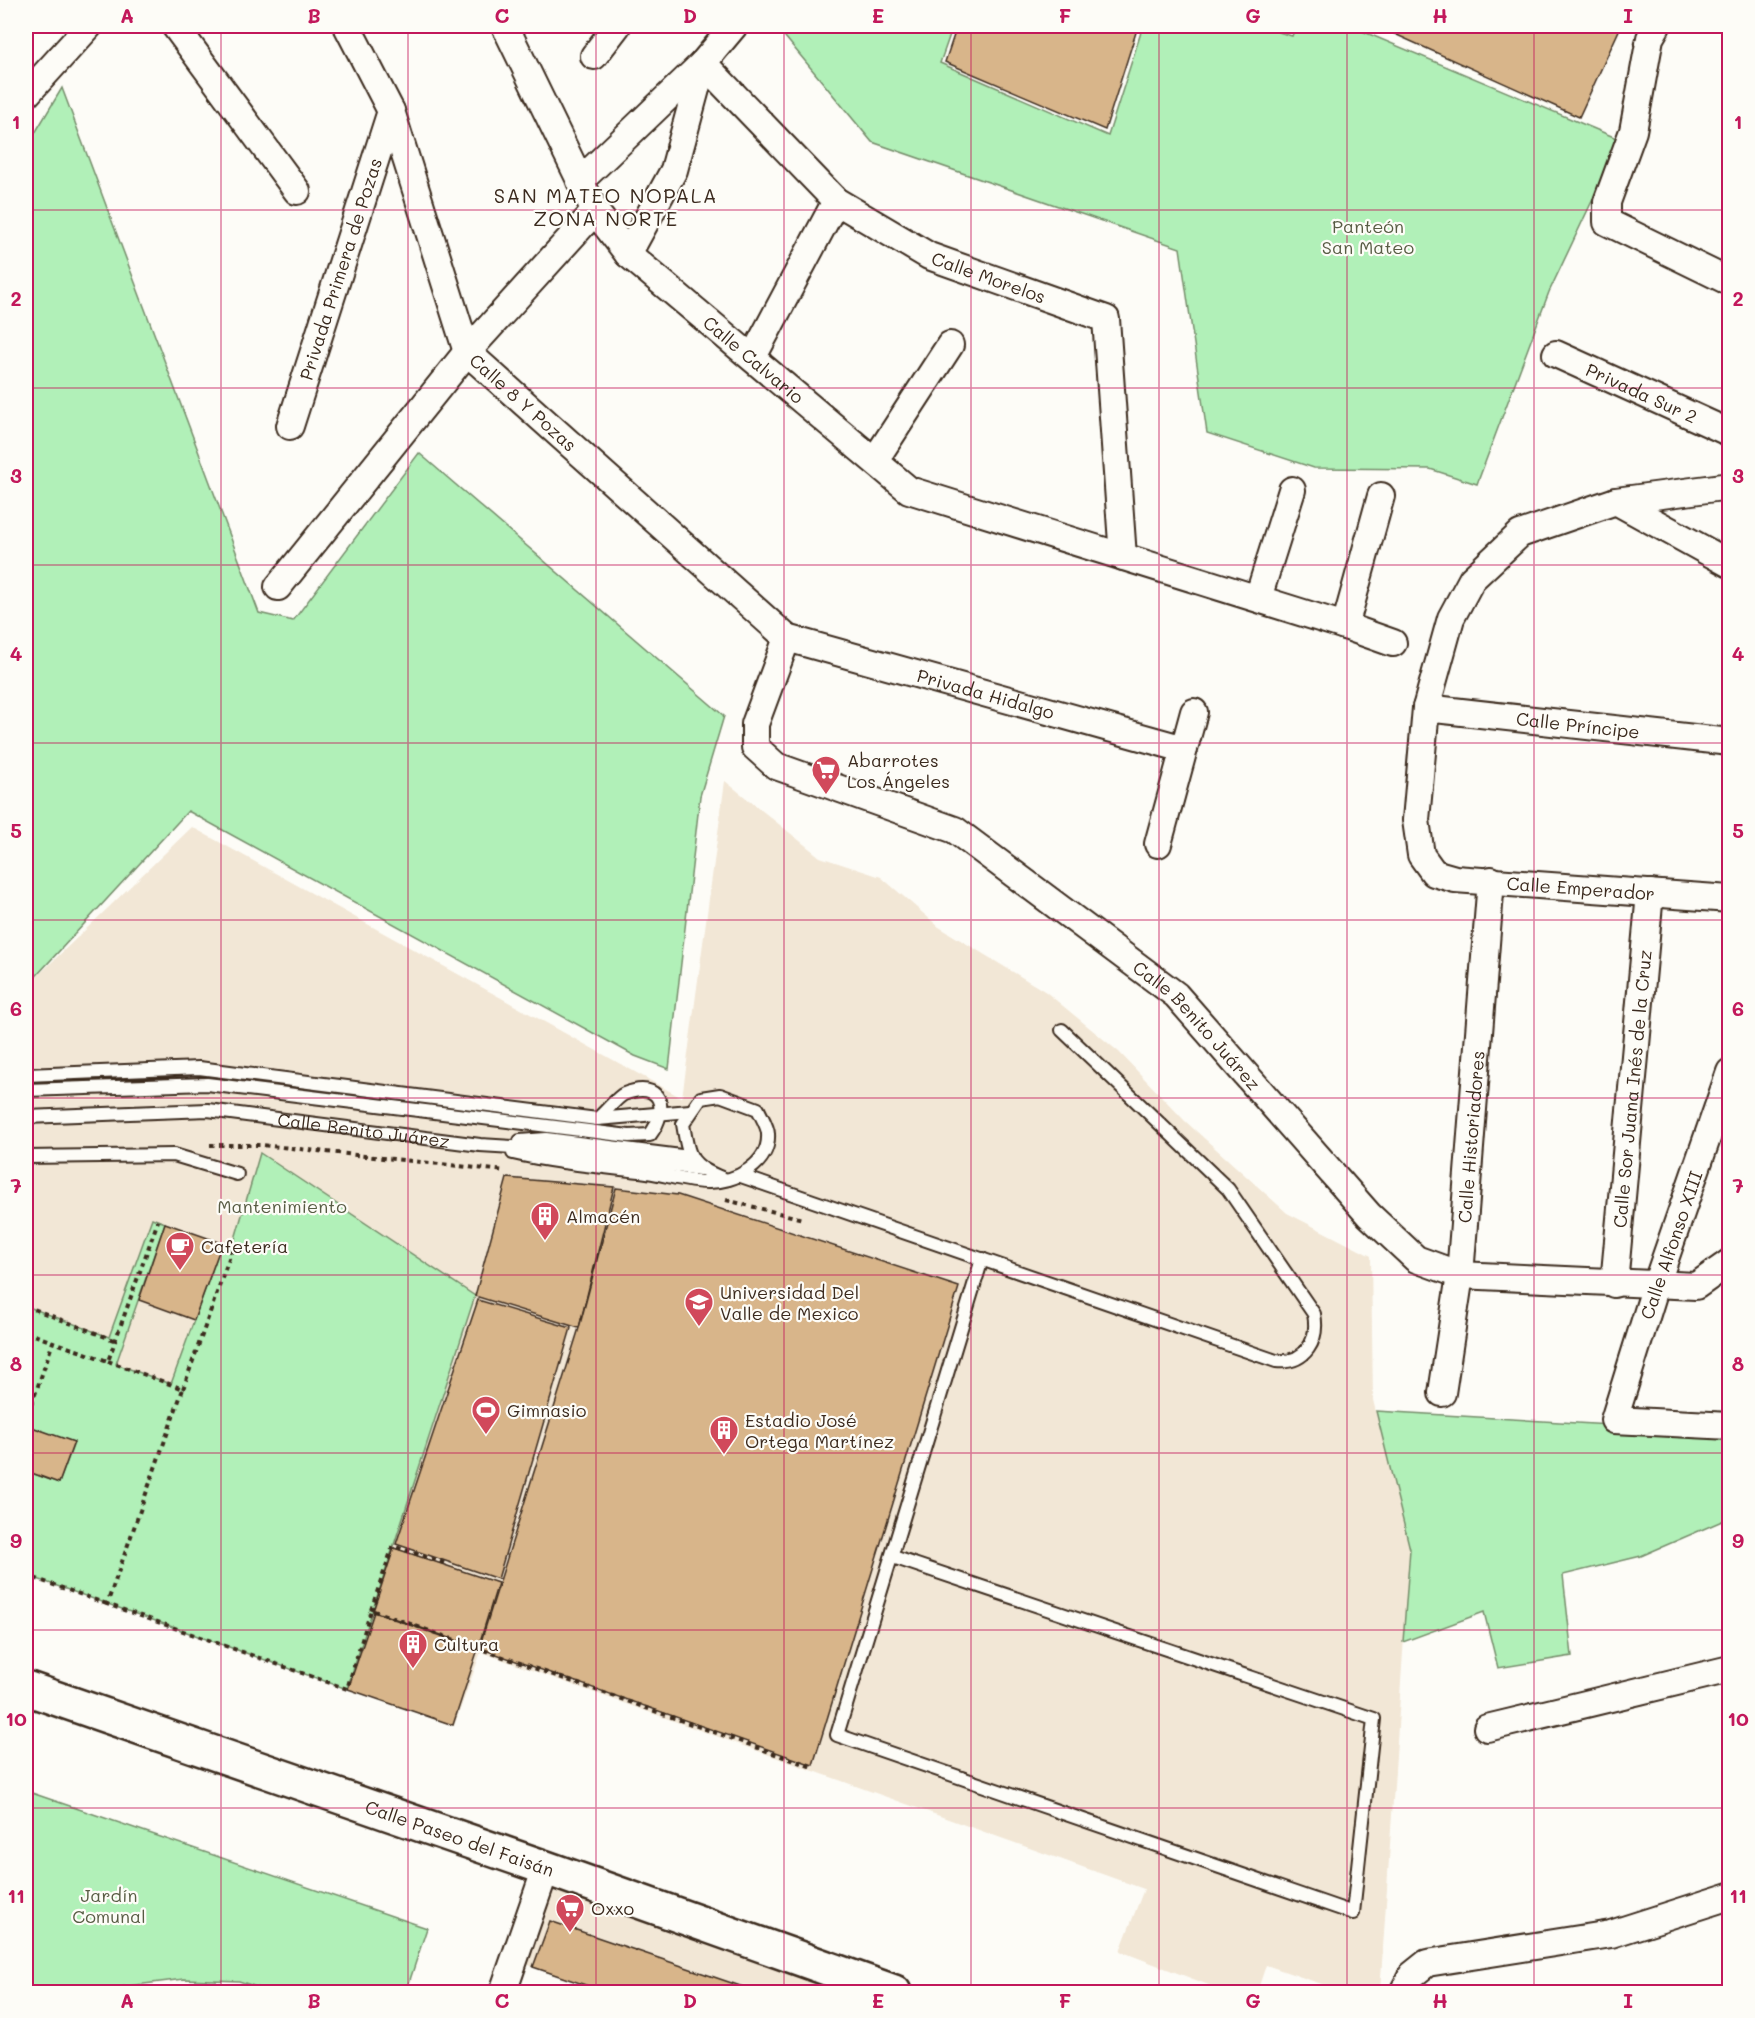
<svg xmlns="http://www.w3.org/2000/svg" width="1755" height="2018" viewBox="0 0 1755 2018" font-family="Mali,sans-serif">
  <rect width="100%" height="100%" fill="#fdfcf7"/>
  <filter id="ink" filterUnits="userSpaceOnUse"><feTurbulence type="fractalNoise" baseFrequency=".0167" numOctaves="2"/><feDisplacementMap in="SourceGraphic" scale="12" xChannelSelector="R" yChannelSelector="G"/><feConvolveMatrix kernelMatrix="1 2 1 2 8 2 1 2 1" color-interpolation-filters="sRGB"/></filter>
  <g filter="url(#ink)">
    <g fill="#f2e7d6">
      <path d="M 725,781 L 820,857 L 881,877 L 939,927 L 1046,992 L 1119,1052 L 1185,1121 L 1287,1213 L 1371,1256 L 1373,1400 L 1410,1549 L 1380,1992 L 1345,1992 L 1266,1965 L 1257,1992 L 1227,1992 L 1120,1951 L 1144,1889 L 481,1652 L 454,1726 L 26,1575 L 26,987 L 192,827 L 682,1098 Z"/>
      <path d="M 548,1890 L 560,1893 L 857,1992 L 606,1992 L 523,1963 Z"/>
    </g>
    <g fill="#b1f0b8" stroke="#768d6b" stroke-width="1.5">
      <path d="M 776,26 L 953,26 L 940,63 L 1108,136 L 1143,26 L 1259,26 L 1292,36 L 1296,26 L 1350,26 L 1621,140 L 1549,292 L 1477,484 L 1430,469 L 1314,468 L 1207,433 L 1180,248 L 872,142 Z"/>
      <path d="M 62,88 L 259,613 L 293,621 L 419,453 L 724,716 L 700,796 L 669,1069 L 635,1056 L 188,811 L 26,987 L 26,148 Z"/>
      <path d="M 260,1153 L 475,1296 L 347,1689 L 26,1575 L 26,1471 L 59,1483 L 74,1443 L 26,1425 L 26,1306 L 109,1337 L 152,1218 L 165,1223 L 116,1364 L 171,1384 L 222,1243 L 233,1246 Z"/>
      <path d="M 1376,1411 L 1729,1432 L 1729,1518 L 1641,1556 L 1563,1575 L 1572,1656 L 1498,1668 L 1484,1612 L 1403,1642 L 1410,1549 Z"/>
      <path d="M 26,1791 L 427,1928 L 406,1992 L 272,1992 L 239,1981 L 184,1979 L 104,1989 L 26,1992 Z"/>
    </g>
    <g fill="#d8b58a" stroke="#3b2a1e" stroke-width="1.5">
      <path d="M 957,26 L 1138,26 L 1105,130 L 945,62 Z"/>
      <path d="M 1377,26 L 1621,26 L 1579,117 Z"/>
      <path d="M 507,1178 L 614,1187 L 579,1328 L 475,1296 Z"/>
      <path d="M 616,1188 L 678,1195 L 959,1287 L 813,1765 L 479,1648 L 579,1328 Z"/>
      <path d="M 165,1223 L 222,1243 L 194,1320 L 139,1300 Z"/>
      <path d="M 478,1300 L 571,1328 L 498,1579 L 396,1544 Z"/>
      <path d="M 26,1425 L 74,1442 L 59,1483 L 26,1471 Z"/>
      <path d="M 394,1548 L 498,1583 L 478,1648 L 373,1611 Z"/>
      <path d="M 374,1612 L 478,1649 L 453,1725 L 348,1689 Z"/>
      <path d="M 550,1921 L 758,1992 L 606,1992 L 533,1967 Z"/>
    </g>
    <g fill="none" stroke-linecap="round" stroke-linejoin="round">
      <g stroke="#3b2a1e" stroke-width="16">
        <g id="lane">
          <path d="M 26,1075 L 199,1068 L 597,1119 C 605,1113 617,1097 624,1094 C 661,1079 670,1108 650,1135 L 629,1136 L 207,1084 L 26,1090"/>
          <path id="s1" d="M 26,1117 L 208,1110 L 480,1145 L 545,1149 L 700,1169"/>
          <path d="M 598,1119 L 690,1111"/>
          <path d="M 520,1141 L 546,1139 L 689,1157"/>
          <path d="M 513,1153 C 555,1163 597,1166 640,1171 C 662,1173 685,1182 707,1182 C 734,1183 770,1165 768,1134 C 768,1127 761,1116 758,1109 L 720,1095 L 701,1098 L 683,1124 C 689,1160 690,1165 724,1179"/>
          <path d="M 26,1157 L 174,1155 L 237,1174"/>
          <path d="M 741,1176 L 1276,1361 C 1306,1364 1319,1340 1314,1314 L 1228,1189 L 1062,1030"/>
          <path d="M 893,1557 L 1374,1719 L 1353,1913 L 837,1735 L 982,1259"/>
        </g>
      </g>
      <g stroke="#3b2a1e" stroke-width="30">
        <g id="street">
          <path d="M 175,26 L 297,191"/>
          <path id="s2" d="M 347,26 L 391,111 L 467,352 L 787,638 L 1184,749"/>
          <path id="s3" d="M 505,26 L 595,211 L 628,254 L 909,490 L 1345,626 L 1393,643"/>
          <path d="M 1657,26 L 1650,38 L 1633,131 L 1607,202 L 1607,222 L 1730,282"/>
          <path d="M 594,56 L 617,26"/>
          <path id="s4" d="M 703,63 L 836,201 L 929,256 L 1106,319 L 1123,557"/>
          <path d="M 26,95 L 89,26"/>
          <path d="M 580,181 L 703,63 L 734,26"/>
          <path d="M 628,254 L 674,170 L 703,63"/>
          <path id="s5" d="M 1556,354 L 1730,433"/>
          <path d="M 753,357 L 836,201"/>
          <path id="s6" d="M 290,426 L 391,111"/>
          <path d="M 875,460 L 950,345"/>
          <path id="s7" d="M 1730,486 L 1616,501 L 1520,534 L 1472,579 L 1451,618 L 1426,708 L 1416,820 L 1421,855 L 1434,873 L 1455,879 L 1730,899"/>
          <path d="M 1616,501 L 1730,564"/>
          <path d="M 278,587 L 467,352 L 595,211"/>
          <path d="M 1258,598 L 1292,490"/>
          <path d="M 1345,626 L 1381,496"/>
          <path id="s8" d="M 787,638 L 755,724 L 755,747 L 776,766 L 955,830 L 1176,995 L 1369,1215 L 1416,1259 L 1460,1275 L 1696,1286 L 1730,1262"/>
          <path id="s9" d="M 1426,708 L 1730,742"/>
          <path d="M 1158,844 L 1194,712"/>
          <path d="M 1730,1072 L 1656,1285 L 1614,1420 L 1730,1426"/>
          <path id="s10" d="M 1614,1284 L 1650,893"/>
          <path id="s11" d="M 1442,1393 L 1460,1275 L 1491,880"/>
          <path d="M 1487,1728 L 1730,1669"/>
          <path d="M 503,1992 L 546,1868"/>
          <path d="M 1403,1992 L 1412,1975 L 1427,1963 L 1611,1934 L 1730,1896"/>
        </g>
      </g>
      <g stroke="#3b2a1e" stroke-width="38">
        <g id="secondary">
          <path id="s12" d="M 26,1688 L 546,1868 L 894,1992"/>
        </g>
      </g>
      <g stroke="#3b2a1e" stroke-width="4" stroke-dasharray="4.5 4.5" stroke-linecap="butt">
        <path d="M 210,1145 L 262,1145 L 505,1171"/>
        <path d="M 726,1200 L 803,1219"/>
        <path d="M 26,1306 L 116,1341"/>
        <path d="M 26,1332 L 53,1342"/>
        <path d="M 108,1361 L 183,1389 L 107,1604 L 347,1689 L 371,1610 L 812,1767"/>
        <path d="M 183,1389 L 233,1247"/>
        <path d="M 26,1421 L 53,1342 L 108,1361 L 158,1221"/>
        <path d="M 26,1575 L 107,1604"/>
        <path d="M 371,1610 L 393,1546 L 447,1564"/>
      </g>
      <use href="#lane" stroke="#fdfcf7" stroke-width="12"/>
      <use href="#street" stroke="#fdfcf7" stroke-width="26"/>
      <use href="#secondary" stroke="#fdfcf7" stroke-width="33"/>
    </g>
  </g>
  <path fill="none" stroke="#c2185b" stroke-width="1.5" stroke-opacity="0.55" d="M 221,26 L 221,1992M 408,26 L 408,1992M 596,26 L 596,1992M 784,26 L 784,1992M 971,26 L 971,1992M 1159,26 L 1159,1992M 1347,26 L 1347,1992M 1534,26 L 1534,1992M 26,210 L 1730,210M 26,388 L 1730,388M 26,565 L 1730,565M 26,743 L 1730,743M 26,920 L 1730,920M 26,1098 L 1730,1098M 26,1275 L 1730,1275M 26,1453 L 1730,1453M 26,1630 L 1730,1630M 26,1808 L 1730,1808"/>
  <defs>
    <g id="supermarket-pin" transform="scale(1.5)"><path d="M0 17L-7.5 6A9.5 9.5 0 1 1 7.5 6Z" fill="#d1495b" stroke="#fdfcf7"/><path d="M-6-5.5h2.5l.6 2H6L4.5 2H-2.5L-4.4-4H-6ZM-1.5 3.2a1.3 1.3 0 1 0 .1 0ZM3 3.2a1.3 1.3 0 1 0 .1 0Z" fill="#fff"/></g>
    <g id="building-pin" transform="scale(1.5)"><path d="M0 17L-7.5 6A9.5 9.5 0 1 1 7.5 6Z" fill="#d1495b" stroke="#fdfcf7"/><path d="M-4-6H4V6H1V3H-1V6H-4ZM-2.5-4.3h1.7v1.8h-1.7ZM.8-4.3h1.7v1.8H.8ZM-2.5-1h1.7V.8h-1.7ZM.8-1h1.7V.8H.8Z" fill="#fff"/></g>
    <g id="cafe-pin" transform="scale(1.5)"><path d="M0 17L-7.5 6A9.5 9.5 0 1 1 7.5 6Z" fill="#d1495b" stroke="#fdfcf7"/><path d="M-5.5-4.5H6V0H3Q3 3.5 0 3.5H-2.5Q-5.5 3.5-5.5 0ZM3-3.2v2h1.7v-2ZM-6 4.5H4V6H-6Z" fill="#fff"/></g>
    <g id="university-pin" transform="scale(1.5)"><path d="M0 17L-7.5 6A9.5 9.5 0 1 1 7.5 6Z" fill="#d1495b" stroke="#fdfcf7"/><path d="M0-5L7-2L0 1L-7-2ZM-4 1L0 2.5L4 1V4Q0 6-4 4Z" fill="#fff"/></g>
    <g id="stadium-pin" transform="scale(1.5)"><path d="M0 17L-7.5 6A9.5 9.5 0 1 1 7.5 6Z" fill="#d1495b" stroke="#fdfcf7"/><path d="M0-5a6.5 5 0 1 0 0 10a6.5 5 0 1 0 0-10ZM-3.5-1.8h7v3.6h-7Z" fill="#fff"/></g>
  </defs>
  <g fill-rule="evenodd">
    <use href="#supermarket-pin" x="826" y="770"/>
    <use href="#building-pin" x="545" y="1216"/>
    <use href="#cafe-pin" x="180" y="1246"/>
    <use href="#university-pin" x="699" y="1302"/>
    <use href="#stadium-pin" x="486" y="1410"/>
    <use href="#building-pin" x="724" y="1430"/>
    <use href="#building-pin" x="413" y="1644"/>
    <use href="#supermarket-pin" x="570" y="1908"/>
  </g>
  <g text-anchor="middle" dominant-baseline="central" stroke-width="4.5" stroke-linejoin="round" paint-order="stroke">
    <g font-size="18" fill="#585c44" stroke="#fdfcf7">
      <text x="1368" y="226">Panteón<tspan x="1368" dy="21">San Mateo</tspan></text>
      <text x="282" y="1206">Mantenimiento</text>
      <text x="109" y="1895">Jardín<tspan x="109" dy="21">Comunal</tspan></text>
    </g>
    <g font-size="18" fill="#3b2a1e" stroke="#fdfcf7">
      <text stroke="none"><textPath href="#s6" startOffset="165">Privada Primera de Pozas</textPath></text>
      <text stroke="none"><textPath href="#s4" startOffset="363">Calle Morelos</textPath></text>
      <text stroke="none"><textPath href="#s3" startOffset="424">Calle Calvario</textPath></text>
      <text stroke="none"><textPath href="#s5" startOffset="94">Privada Sur 2</textPath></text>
      <text stroke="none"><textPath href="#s2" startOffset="424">Calle 8 Y Pozas</textPath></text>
      <text stroke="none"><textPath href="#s2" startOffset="984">Privada Hidalgo</textPath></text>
      <text stroke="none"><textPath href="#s9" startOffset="153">Calle Príncipe</textPath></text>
      <text stroke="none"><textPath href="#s7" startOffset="738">Calle Emperador</textPath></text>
      <text stroke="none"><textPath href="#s8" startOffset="645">Calle Benito Juárez</textPath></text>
      <text stroke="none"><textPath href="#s10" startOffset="196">Calle Sor Juana Inés de la Cruz</textPath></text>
      <text stroke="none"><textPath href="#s1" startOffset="339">Calle Benito Juárez</textPath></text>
      <text stroke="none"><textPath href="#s11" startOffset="258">Calle Historiadores</textPath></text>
      <text transform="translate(1671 1245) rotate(-71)">Calle Alfonso XIII</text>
      <text stroke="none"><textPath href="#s12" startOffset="459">Calle Paseo del Faisán</textPath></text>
    </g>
    <g font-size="18" fill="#3b2a1e" stroke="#fdfcf7" text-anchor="start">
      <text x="847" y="760">Abarrotes<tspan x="847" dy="21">Los Ángeles</tspan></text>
      <text x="566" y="1216">Almacén</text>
      <text x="201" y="1246">Cafetería</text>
      <text x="720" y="1292">Universidad Del<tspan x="720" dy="21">Valle de Mexico</tspan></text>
      <text x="507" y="1410">Gimnasio</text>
      <text x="745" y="1420">Estadio José<tspan x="745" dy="21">Ortega Martínez</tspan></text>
      <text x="434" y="1644">Cultura</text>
      <text x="591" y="1908">Oxxo</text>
    </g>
    <g font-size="20" letter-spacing="1.5" fill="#3b2a1e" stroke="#fdfcf7">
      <text x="606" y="195">SAN MATEO NOPALA<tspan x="606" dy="23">ZONA NORTE</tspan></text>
    </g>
  </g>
  <rect width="1755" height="2018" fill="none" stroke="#fdfcf7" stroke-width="66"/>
  <rect x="33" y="33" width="1689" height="1952" fill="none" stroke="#c2185b" stroke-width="2"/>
  <g font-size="20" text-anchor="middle" font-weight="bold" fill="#c2185b">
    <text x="127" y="23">A</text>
    <text x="314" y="23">B</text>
    <text x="502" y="23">C</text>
    <text x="690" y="23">D</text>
    <text x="878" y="23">E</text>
    <text x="1065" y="23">F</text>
    <text x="1253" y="23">G</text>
    <text x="1440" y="23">H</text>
    <text x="1628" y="23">I</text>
    <text x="16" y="129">1</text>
    <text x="1738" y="129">1</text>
    <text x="16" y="306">2</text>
    <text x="1738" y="306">2</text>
    <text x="16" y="483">3</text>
    <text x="1738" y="483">3</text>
    <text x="16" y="661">4</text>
    <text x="1738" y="661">4</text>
    <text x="16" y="838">5</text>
    <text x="1738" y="838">5</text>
    <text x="16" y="1016">6</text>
    <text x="1738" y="1016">6</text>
    <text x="16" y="1193">7</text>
    <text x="1738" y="1193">7</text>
    <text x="16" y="1371">8</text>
    <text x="1738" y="1371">8</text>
    <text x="16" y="1548">9</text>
    <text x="1738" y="1548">9</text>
    <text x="16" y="1726">10</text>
    <text x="1738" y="1726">10</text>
    <text x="16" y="1903">11</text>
    <text x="1738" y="1903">11</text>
    <text x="127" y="2008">A</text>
    <text x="314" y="2008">B</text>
    <text x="502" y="2008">C</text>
    <text x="690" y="2008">D</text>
    <text x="878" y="2008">E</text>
    <text x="1065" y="2008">F</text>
    <text x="1253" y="2008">G</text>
    <text x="1440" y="2008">H</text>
    <text x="1628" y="2008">I</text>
  </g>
</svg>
